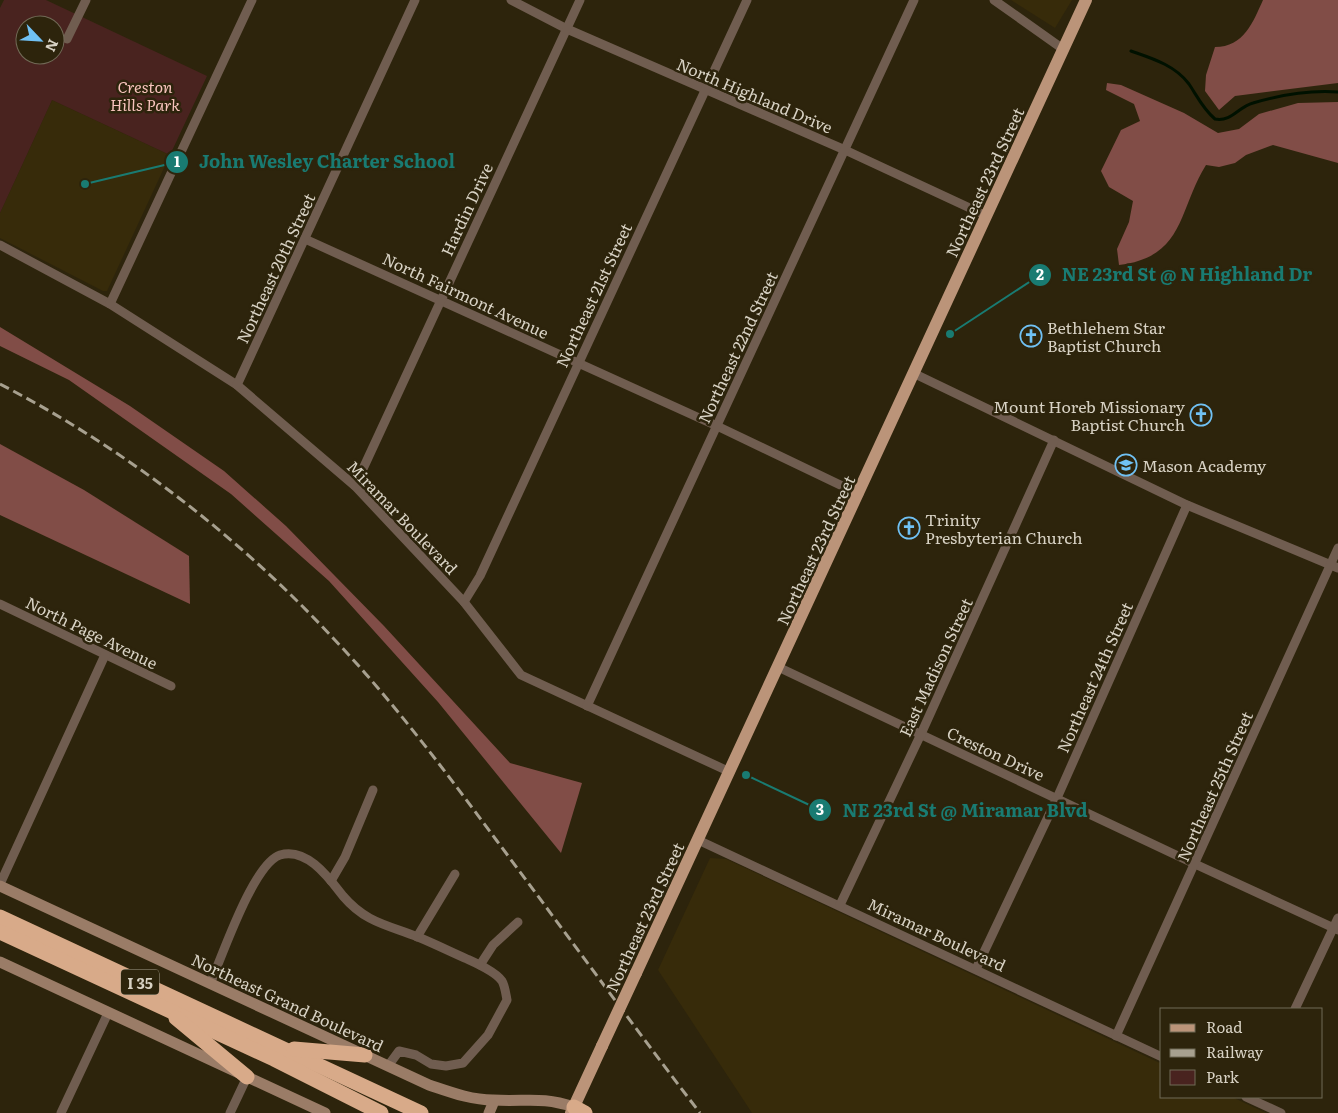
<svg xmlns="http://www.w3.org/2000/svg" width="1338" height="1113" viewBox="0 0 1338 1113" font-family="Literata,serif">
  <rect width="100%" height="100%" fill="#2d240c"/>
  <g fill="#372b0a">
    <path d="M 1011,0 L 1072,0 L 1055,28 Z"/>
    <path d="M 52,100 L 170,155 L 107,291 L 103,291 L 0,238 L 0,213 Z"/>
    <path d="M 710,858 L 726,859 L 1162,1064 L 1162,1097 L 1232,1097 L 1266,1113 L 752,1113 L 658,970 Z"/>
  </g>
  <path fill="#49231f" fill-rule="evenodd" d="M 4,0 L 46,0 L 207,76 L 170,155 L 52,100 L 0,213 L 0,8 ZM 25,25 L 55,25 L 55,55 L 25,55 Z"/>
  <g fill="#814d47">
    <path d="M 1263,0 L 1338,0 L 1338,83 L 1235,96 L 1219,110 L 1205,91 L 1206,75 L 1215,47 C 1244,47 1253,22 1263,0 Z"/>
    <path d="M 1107,83 L 1121,85 L 1184,113 L 1218,133 L 1239,129 L 1259,114 L 1298,103 L 1338,102 L 1338,163 L 1273,145 L 1246,155 L 1235,163 L 1219,167 L 1206,165 C 1178,210 1185,257 1119,265 L 1117,249 L 1129,222 L 1133,201 L 1109,187 L 1101,171 L 1121,130 L 1140,121 L 1134,104 L 1106,90 Z"/>
    <path d="M 0,327 L 130,406 L 224,471 L 286,526 L 384,626 L 510,763 L 582,783 L 561,853 L 438,702 L 329,581 L 231,494 L 69,380 L 0,346 Z"/>
    <path d="M 0,444 L 84,490 L 189,556 L 190,604 L 0,515 Z"/>
  </g>
  <g fill="none" stroke-linecap="round" stroke-linejoin="round">
    <path stroke="#010" stroke-width="3" d="M 1131,51 C 1151,58 1175,65 1189,84 C 1197,96 1203,109 1215,119 C 1232,122 1238,107 1253,103 C 1280,95 1310,90 1338,92"/>
    <g stroke="#705d50" stroke-width="9">
      <path d="M 511,0 L 567,29 L 845,150 L 987,216"/>
      <path d="M 994,0 L 1063,49"/>
      <path d="M 67,39 L 86,0"/>
      <path d="M 305,239 L 717,426 L 859,494"/>
      <path d="M 0,245 L 110,304 L 237,385 L 355,486 L 464,602 L 521,675 L 730,772"/>
      <path d="M 110,304 L 252,0"/>
      <path d="M 913,373 L 1187,505 L 1338,568"/>
      <path d="M 237,385 L 415,0"/>
      <path d="M 355,486 L 580,0"/>
      <path d="M 464,602 L 480,576 L 747,0"/>
      <path d="M 0,604 L 171,686"/>
      <path d="M 778,667 L 1195,864 L 1338,930"/>
      <path d="M 587,706 L 914,0"/>
      <path d="M 698,840 L 1162,1057"/>
      <path d="M 331,881 L 345,857 L 373,790"/>
      <path d="M 0,884 L 105,655"/>
      <path d="M 840,905 L 921,734 L 1054,440"/>
      <path d="M 417,937 L 455,874"/>
      <path d="M 480,965 L 493,945 L 518,922"/>
      <path d="M 976,969 L 1057,798 L 1187,505"/>
      <path d="M 210,984 C 222,957 253,864 280,855 C 307,847 329,878 343,896 C 366,923 388,925 418,937 C 435,944 451,952 467,959 C 478,964 496,972 502,981 C 505,986 506,995 507,1000 L 488,1035 L 463,1063 L 446,1066 L 431,1064 L 416,1055 L 399,1051 L 388,1066"/>
      <path d="M 1295,1009 L 1338,918"/>
      <path d="M 1116,1036 L 1338,548"/>
      <path d="M 1246,1097 L 1281,1113"/>
      <path d="M 61,1113 L 108,1013"/>
      <path d="M 230,1113 L 247,1077"/>
    </g>
    <g stroke="#9a7c67" stroke-width="11">
      <path d="M 0,886 L 429,1085 C 450,1092 471,1100 493,1100 C 526,1102 541,1096 574,1107"/>
      <path d="M 0,962 L 325,1113"/>
      <path d="M 489,1113 L 494,1101"/>
    </g>
    <g stroke="#bb9479" stroke-width="12">
      <path d="M 636,973 L 1086,0"/>
      <path d="M 571,1113 L 602,1046"/>
    </g>
    <g stroke="#d8aa89" stroke-width="15">
      <path d="M 0,917 L 421,1113"/>
      <path d="M 0,932 L 274,1059 L 381,1113"/>
      <path d="M 176,1018 L 247,1077"/>
      <path d="M 294,1049 L 365,1055"/>
      <path d="M 574,1107 L 585,1113"/>
    </g>
    <path stroke="#a7a08f" stroke-width="3" stroke-dasharray="10 5" stroke-linecap="butt" d="M 0,384 C 124,448 238,536 333,638 C 393,701 445,771 497,841 C 565,932 631,1023 700,1113"/>
    <path stroke="#bb9479" stroke-width="12" d="M 602,1046 L 636,973"/>
  </g>
  <defs>
    <g id="church-ring" transform="scale(1.125)"><circle r="9.5" fill="#2d240c" stroke="#70c1f4" stroke-width="1.5"/><path d="M-1.2-6h2.4v3.5h3.3v2.4h-3.3V6h-2.4V-.1h-3.3v-2.4h3.3Z" fill="#70c1f4"/></g>
    <g id="school-ring" transform="scale(1.125)"><circle r="9.5" fill="#2d240c" stroke="#70c1f4" stroke-width="1.5"/><path d="M0-5L7-2L0 1L-7-2ZM-4 1L0 2.5L4 1V4Q0 6-4 4Z" fill="#70c1f4"/></g>
  </defs>
  <g fill-rule="evenodd">
    <use href="#church-ring" x="1031" y="336"/>
    <use href="#church-ring" x="1201" y="415"/>
    <use href="#school-ring" x="1126" y="465"/>
    <use href="#church-ring" x="909" y="528"/>
  </g>
  <g text-anchor="middle" dominant-baseline="central" stroke-width="5" stroke-linejoin="round" paint-order="stroke">
    <rect fill="#2d240c" stroke="#a59e8d" stroke-width="1" x="121" y="969.5" width="38" height="25" rx="4"/>
    <g font-size="15" font-weight="bold" fill="#d8d2c4">
      <text x="140" y="982">I 35</text>
    </g>
    <g font-size="16" font-style="italic" fill="#f7c3bc" stroke="#2d240c">
      <text x="145" y="86">Creston<tspan x="145" dy="18">Hills Park</tspan></text>
    </g>
    <g font-size="16" fill="#d8d2c4" stroke="#2d240c">
      <text transform="translate(755 95) rotate(23)">North Highland Drive</text>
      <text transform="translate(984 182) rotate(-65)">Northeast 23rd Street</text>
      <text transform="translate(466 209) rotate(-65)">Hardin Drive</text>
      <text transform="translate(275 268) rotate(-65)">Northeast 20th Street</text>
      <text transform="translate(466 295) rotate(25)">North Fairmont Avenue</text>
      <text transform="translate(593 295) rotate(-65)">Northeast 21st Street</text>
      <text transform="translate(737 347) rotate(-65)">Northeast 22nd Street</text>
      <text transform="translate(403 517) rotate(46)">Miramar Boulevard</text>
      <text transform="translate(815 550) rotate(-65)">Northeast 23rd Street</text>
      <text transform="translate(92 632) rotate(26)">North Page Avenue</text>
      <text transform="translate(935 667) rotate(-65)">East Madison Street</text>
      <text transform="translate(1094 677) rotate(-66)">Northeast 24th Street</text>
      <text transform="translate(996 753) rotate(25)">Creston Drive</text>
      <text transform="translate(1214 786) rotate(-66)">Northeast 25th Street</text>
      <text transform="translate(644 917) rotate(-65)">Northeast 23rd Street</text>
      <text transform="translate(937 934) rotate(25)">Miramar Boulevard</text>
      <text transform="translate(288 1002) rotate(25)">Northeast Grand Boulevard</text>
    </g>
    <g font-size="16" fill="#d8d2c4" stroke="#2d240c" text-anchor="start">
      <text x="1047" y="327">Bethlehem Star<tspan x="1047" dy="18">Baptist Church</tspan></text>
      <text x="1185" y="406" text-anchor="end">Mount Horeb Missionary<tspan x="1185" dy="18">Baptist Church</tspan></text>
      <text x="1142" y="465">Mason Academy</text>
      <text x="925" y="519">Trinity<tspan x="925" dy="18">Presbyterian Church</tspan></text>
    </g>
  </g>
  <path fill="none" stroke="#197b72" stroke-width="2" d="M85 184L177 162M950 334L1040 275M746 775L820 810"/>
  <g fill="#197b72" stroke="#2d240c" stroke-width="2">
    <circle cx="85" cy="184" r="5"/>
    <circle cx="950" cy="334" r="5"/>
    <circle cx="746" cy="775" r="5"/>
    <circle cx="177" cy="162" r="12"/>
    <circle cx="1040" cy="275" r="12"/>
    <circle cx="820" cy="810" r="12"/>
  </g>
  <g font-size="15" text-anchor="middle" font-weight="bold" fill="#fff">
    <text x="177" y="167">1</text>
    <text x="1040" y="280">2</text>
    <text x="820" y="815">3</text>
  </g>
  <g font-size="18" text-anchor="middle" font-weight="bold" fill="#197b72" stroke="#2d240c" stroke-width="5" stroke-linejoin="round" paint-order="stroke">
    <text x="327" y="168">John Wesley Charter School</text>
    <text x="1187" y="281">NE 23rd St @ N Highland Dr</text>
    <text x="965" y="817">NE 23rd St @ Miramar Blvd</text>
  </g>
  <rect x="1160" y="1008" width="162" height="90" fill="#2d240c" stroke="#716a56"/>
  <rect x="1170" y="1024" width="25" height="8" fill="#bb9479" stroke="#716a56"/>
  <text x="1206" y="1033" font-size="15" fill="#d8d2c4">Road</text>
  <rect x="1170" y="1049" width="25" height="8" fill="#a7a08f" stroke="#716a56"/>
  <text x="1206" y="1058" font-size="15" fill="#d8d2c4">Railway</text>
  <rect x="1170" y="1070" width="25" height="15" fill="#49231f" stroke="#716a56"/>
  <text x="1206" y="1083" font-size="15" fill="#d8d2c4">Park</text>
  <g transform="translate(40 40) rotate(115)"><circle r="24" fill="#2d240c" stroke="#716a56"/>
  <path d="M0-4L9 19L0 12L-9 19Z" fill="#70c1f4"/>
  <text y="-8" font-size="14" font-weight="bold" text-anchor="middle" fill="#d8d2c4">N</text>
  </g>
</svg>
